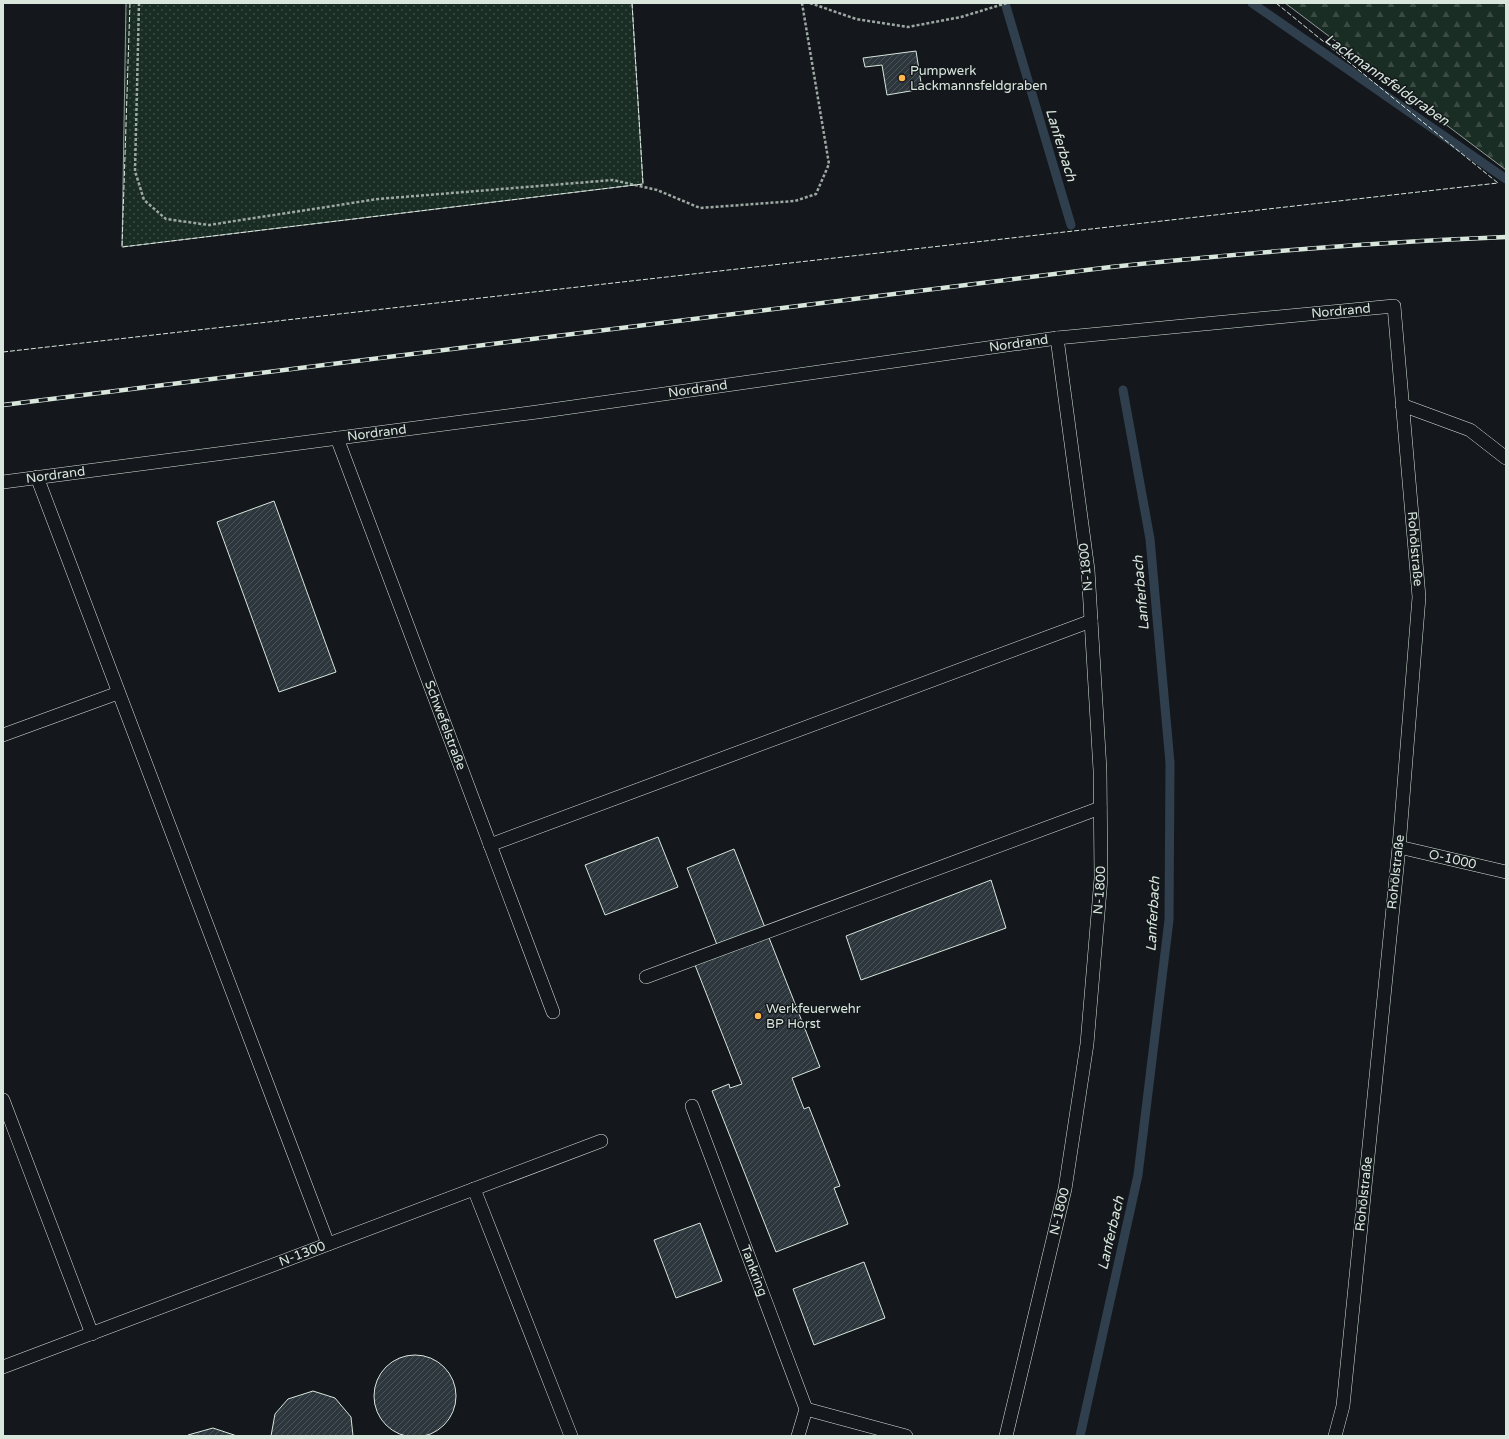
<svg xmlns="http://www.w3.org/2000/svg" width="1509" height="1439" viewBox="0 0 1509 1439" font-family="'Varela Round',sans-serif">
  <defs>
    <pattern id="grass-dots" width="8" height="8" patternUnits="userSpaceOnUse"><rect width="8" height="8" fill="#1a2d24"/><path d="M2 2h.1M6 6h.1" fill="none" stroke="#3b4b43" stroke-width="1.8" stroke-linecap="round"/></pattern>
    <pattern id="forest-firs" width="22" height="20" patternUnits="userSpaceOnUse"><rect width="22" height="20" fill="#1a2d24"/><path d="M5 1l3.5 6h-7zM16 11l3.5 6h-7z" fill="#3b4b43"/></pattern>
    <pattern id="building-hatch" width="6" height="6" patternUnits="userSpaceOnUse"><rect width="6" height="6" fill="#2c363c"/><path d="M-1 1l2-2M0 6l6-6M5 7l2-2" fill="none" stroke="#4a5358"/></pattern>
  </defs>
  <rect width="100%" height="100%" fill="#14181c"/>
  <path fill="url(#grass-dots)" stroke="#939e99" d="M 126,3 L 632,3 L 643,184 L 122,247 Z"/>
  <path fill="url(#forest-firs)" stroke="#939e99" d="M 1285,3 L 1506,3 L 1506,170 Z"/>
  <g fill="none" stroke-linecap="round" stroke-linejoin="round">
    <g stroke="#2f3f4d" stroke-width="9">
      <path d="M 1005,3 L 1071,225"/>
      <path d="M 1252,3 L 1506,179"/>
      <path d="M 1080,1436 L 1138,1175 L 1169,920 L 1170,763 L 1150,539 L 1123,390"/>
    </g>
  </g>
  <g fill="url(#building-hatch)" stroke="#d8e6dc">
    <path d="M 916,51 L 922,89 L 887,95 L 882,65 L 865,67 L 863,58 Z"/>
    <path d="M 274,501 L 336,672 L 279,692 L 217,522 Z"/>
    <path d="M 658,837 L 678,887 L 605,915 L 585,865 Z"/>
    <path d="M 734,849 L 820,1067 L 792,1078 L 804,1109 L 809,1107 L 840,1186 L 834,1188 L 848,1224 L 776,1252 L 712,1091 L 729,1084 L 730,1088 L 742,1084 L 695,965 L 721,955 L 687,868 Z"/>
    <path d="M 991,880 L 1006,928 L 861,980 L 846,936 Z"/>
    <path d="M 700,1223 L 722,1281 L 676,1298 L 654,1240 Z"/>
    <path d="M 864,1262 L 885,1318 L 814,1345 L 793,1289 Z"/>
    <circle cx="415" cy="1396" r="41"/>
    <path d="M 313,1391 L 335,1398 L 351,1417 L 353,1436 L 271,1436 L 275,1414 L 288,1399 Z"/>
    <path d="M 213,1428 L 237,1436 L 187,1436 L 188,1435 Z"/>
  </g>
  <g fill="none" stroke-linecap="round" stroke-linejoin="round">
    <g stroke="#d8e6dc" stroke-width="14">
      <g id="service">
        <path d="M 1402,405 L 1470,430 L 1506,458"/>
        <path id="s1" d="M 337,438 L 553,1012"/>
        <path d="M 37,477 L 328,1244"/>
        <path id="s2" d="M 3,482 L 537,412 L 1057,338 L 1394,306 L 1419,597 L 1399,847 L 1343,1406 L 1335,1436"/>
        <path d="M 3,735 L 118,693"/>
        <path d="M 490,845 L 1091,621"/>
        <path id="s3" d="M 1399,847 L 1506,872"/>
        <path d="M 646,977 L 1100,808"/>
        <path d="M 3,1100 L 92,1334"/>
        <path id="s4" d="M 692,1106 L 806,1409 L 798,1436"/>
        <path d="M 474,1189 L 571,1436"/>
        <path id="s5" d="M 3,1367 L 601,1141"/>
        <path d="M 806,1409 L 906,1436"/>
        <path id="s6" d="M 1006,1436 L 1065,1189 L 1087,1044 L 1101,878 L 1100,770 L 1088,570 L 1057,338"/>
      </g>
    </g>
    <g stroke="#9da8a2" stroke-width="2.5" stroke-dasharray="3 2" stroke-linecap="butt">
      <path d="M 139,3 L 135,171 L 144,200 L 166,219 L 209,225 L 378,199 L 613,180 L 657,190 L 700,208 L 795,201 L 816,194 L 829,164 L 802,3"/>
      <path d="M 810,3 L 856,19 L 908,27 L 961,17 L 1007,3"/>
    </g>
    <use href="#service" stroke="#14181c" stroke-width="13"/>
    <g stroke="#d8e6dc" stroke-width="4.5">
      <path id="rail" d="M 3,405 L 1111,267 C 1243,253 1374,242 1506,237"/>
    </g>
    <use href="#rail" stroke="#14181c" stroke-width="3" stroke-dasharray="9" stroke-linecap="butt"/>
    <g stroke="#d8e6dc" stroke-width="1" stroke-dasharray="5 2" stroke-linecap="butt">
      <path d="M 130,3 L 122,247 L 643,184 L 632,3"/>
      <path d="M 3,352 L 1498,183 L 1276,3"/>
    </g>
  </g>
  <g fill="#ffb74d" stroke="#14181c" stroke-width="1.5">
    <circle cx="902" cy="78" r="4"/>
    <circle cx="758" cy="1016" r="4"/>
  </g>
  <g text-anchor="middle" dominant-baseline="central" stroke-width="3" stroke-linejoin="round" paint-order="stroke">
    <g font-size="13" fill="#d8e6dc" stroke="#14181c" text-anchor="start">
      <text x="910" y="71">Pumpwerk<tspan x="910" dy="15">Lackmannsfeldgraben</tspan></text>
      <text x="766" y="1009">Werkfeuerwehr<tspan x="766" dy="15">BP Horst</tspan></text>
    </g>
    <g font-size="13" fill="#d8e6dc" stroke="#14181c">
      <text stroke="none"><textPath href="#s2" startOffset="1349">Nordrand</textPath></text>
      <text stroke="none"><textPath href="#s2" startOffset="1025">Nordrand</textPath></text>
      <text stroke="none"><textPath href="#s2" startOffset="701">Nordrand</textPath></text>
      <text stroke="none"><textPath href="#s2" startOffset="377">Nordrand</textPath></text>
      <text stroke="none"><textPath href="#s2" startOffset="53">Nordrand</textPath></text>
      <text stroke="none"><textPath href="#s2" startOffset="1646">Rohölstraße</textPath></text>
      <text transform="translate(1086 567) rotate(-96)">N-1800</text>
      <text stroke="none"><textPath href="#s1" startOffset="307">Schwefelstraße</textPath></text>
      <text stroke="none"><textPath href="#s3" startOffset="55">O-1000</textPath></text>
      <text transform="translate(1396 872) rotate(-84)">Rohölstraße</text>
      <text stroke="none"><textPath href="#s6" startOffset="555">N-1800</textPath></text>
      <text transform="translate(1364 1194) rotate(-84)">Rohölstraße</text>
      <text stroke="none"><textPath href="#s6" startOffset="231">N-1800</textPath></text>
      <text stroke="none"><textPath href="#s5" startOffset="320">N-1300</textPath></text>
      <text stroke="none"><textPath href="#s4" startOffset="176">Tankring</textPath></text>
    </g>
    <g font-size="14" font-style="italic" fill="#d8e6dc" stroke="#14181c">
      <text transform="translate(1387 80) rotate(35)">Lackmannsfeldgraben</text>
      <text transform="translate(1061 145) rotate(73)">Lanferbach</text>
      <text transform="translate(1141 593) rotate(-95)">Lanferbach</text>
      <text transform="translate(1153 914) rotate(-87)">Lanferbach</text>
      <text transform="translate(1111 1233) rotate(-77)">Lanferbach</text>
    </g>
  </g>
  <rect width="1509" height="1439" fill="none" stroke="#d8e6dc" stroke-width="8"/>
</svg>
